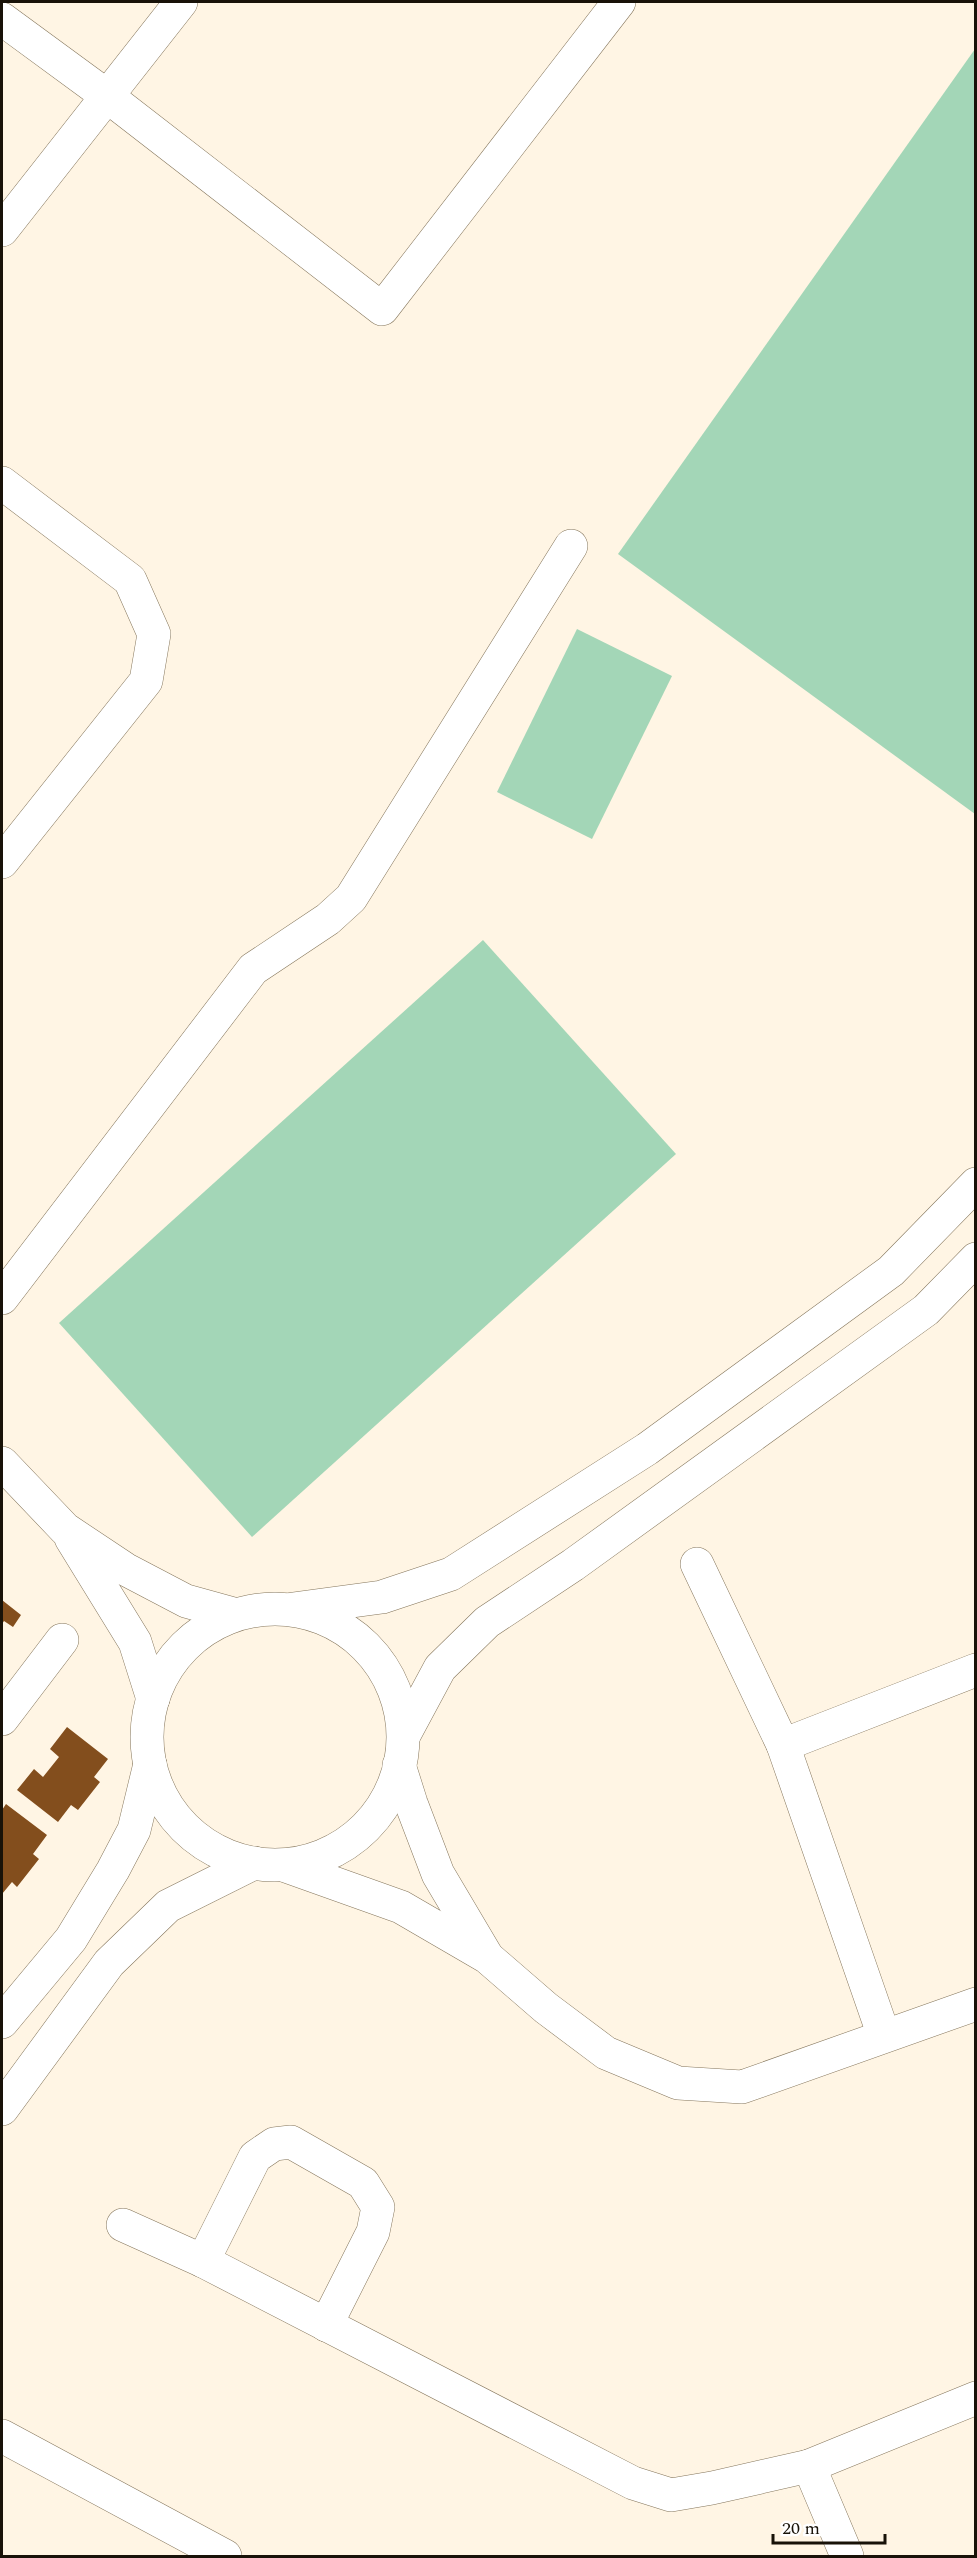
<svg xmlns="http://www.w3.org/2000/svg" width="977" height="2558" viewBox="0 0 977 2558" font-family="Spectral,serif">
  <rect width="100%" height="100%" fill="#fff5e4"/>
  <g fill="#a3d6b7">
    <path d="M 975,49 L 975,814 L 618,554 Z"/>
    <path d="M 577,629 L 672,676 L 592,839 L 497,792 Z"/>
    <path d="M 483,940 L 676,1154 L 252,1537 L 59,1323 Z"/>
  </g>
  <g fill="#834e1d">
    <path d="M 2,1600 L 21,1615 L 13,1627 L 4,1621 L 2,1624 Z"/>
    <path d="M 67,1727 L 108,1759 L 94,1777 L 100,1782 L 78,1810 L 71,1805 L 58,1822 L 17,1790 L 34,1769 L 43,1777 L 59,1757 L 50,1749 Z"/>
    <path d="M 6,1804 L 47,1835 L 33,1854 L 39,1859 L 17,1887 L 12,1882 L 2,1894 L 2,1810 Z"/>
  </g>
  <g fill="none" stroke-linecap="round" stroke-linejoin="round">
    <g stroke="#85765c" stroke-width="34">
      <g id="minor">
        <path d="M 2,19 L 107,96 L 382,309 L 619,2"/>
        <path d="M 2,230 L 181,2"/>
        <path d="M 2,483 L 130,580 L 154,634 L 146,681 L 2,862"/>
        <path d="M 2,1298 L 253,969 L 328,919 L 351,898 L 571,546"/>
        <path d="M 2,1463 L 65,1529 L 125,1569 L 186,1601 L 233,1614"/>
        <path d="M 71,1538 L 135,1642 L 153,1699"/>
        <path d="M 697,1564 L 783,1745"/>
        <circle cx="275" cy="1737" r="128"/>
        <path d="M 293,1609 L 382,1597 L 451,1574 L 647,1449 L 891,1271 L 976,1184"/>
        <path d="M 2,1719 L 62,1640"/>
        <path d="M 404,1735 L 440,1668 L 487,1622 L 573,1565 L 926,1310 L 976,1259"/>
        <path d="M 399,1765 L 411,1803 L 438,1874 L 486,1955"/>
        <path d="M 286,1866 L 401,1907 L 487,1957 L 546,2008 L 606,2053 L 678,2083 L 742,2087 L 976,2004"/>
        <path d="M 2,2022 L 71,1939 L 113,1870 L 134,1830 L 150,1764"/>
        <path d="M 884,2036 L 783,1745 L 976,1670"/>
        <path d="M 2,2109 L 109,1963 L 168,1906 L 254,1863"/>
        <path d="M 123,2225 L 203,2261 L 633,2483 L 671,2495 L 712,2488 L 809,2466"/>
        <path d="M 203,2261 L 255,2157 L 274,2144 L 291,2142 L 363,2183 L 378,2207 L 373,2232 L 326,2325"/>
        <path d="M 2,2436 L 225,2556"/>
        <path d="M 847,2556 L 809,2466 L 976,2398"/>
      </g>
    </g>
    <use href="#minor" stroke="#fff" stroke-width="33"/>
  </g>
  <rect width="977" height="2558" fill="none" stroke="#181208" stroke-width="6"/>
  <path d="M773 2534v9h112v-9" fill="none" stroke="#181208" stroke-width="3"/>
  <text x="782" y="2534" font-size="18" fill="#181208" stroke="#ffffff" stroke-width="4.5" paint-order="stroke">20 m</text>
</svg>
